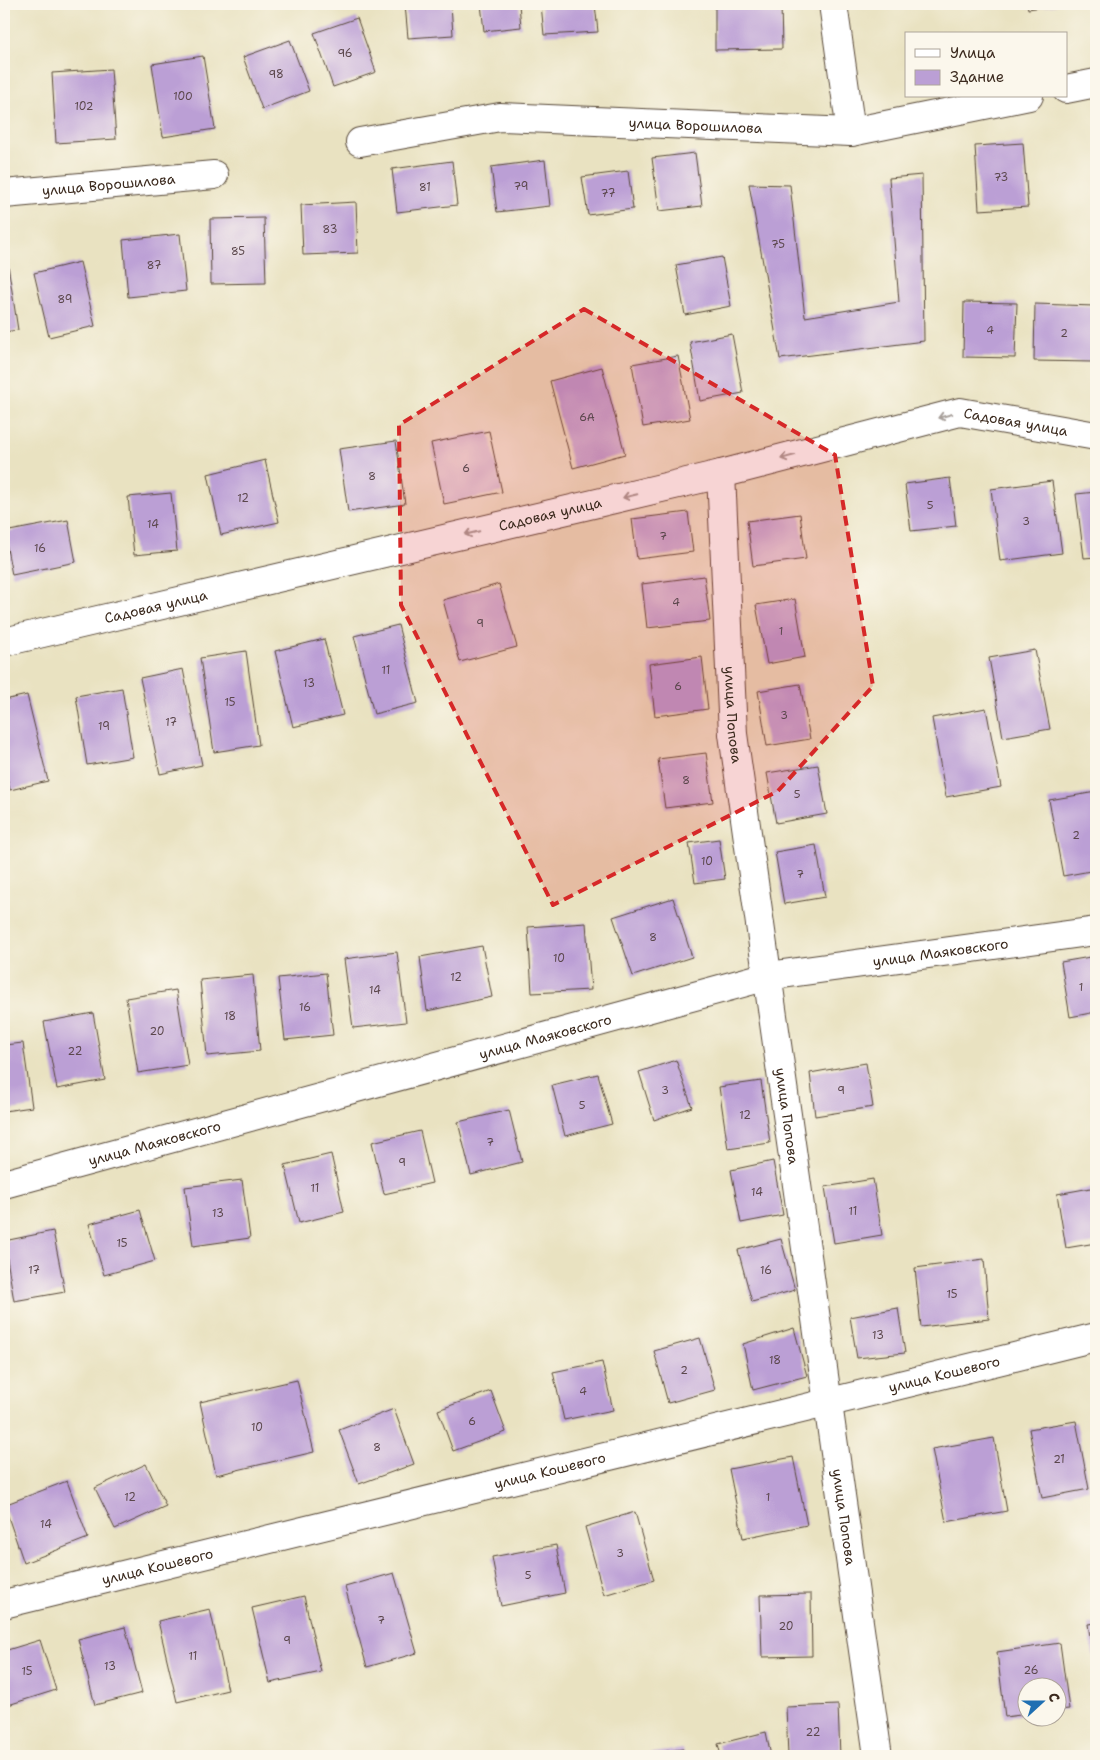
<svg xmlns="http://www.w3.org/2000/svg" width="1100" height="1760" viewBox="0 0 1100 1760" font-family="'Shantell Sans',sans-serif">
  <rect width="100%" height="100%" fill="#fbf7ec"/>
  <filter id="ink" filterUnits="userSpaceOnUse"><feTurbulence type="fractalNoise" baseFrequency=".02" numOctaves="2"/><feDisplacementMap in="SourceGraphic" scale="10" xChannelSelector="R" yChannelSelector="G"/><feConvolveMatrix kernelMatrix="1 2 1 2 8 2 1 2 1" color-interpolation-filters="sRGB"/></filter>
  <filter id="wash" filterUnits="userSpaceOnUse"><feTurbulence type="fractalNoise" baseFrequency=".0096" numOctaves="4" result="noise"/><feDisplacementMap in="SourceGraphic" scale="20" xChannelSelector="R" yChannelSelector="G"/><feGaussianBlur stdDeviation="1.12" result="paint"/><feColorMatrix in="noise" values="0 0 0 0 0 0 0 0 0 0 0 0 0 0 0 0 0 1.4 0 .05"/><feComposite in="paint" operator="in"/></filter>
  <g filter="url(#wash)">
    <rect width="100%" height="100%" fill="#e9e2c1"/>
    <g id="blocks">
      <g fill="#bb9fd5">
        <path d="M 405,4 L 451,4 L 453,35 L 408,38 Z"/>
        <path d="M 481,4 L 519,4 L 521,27 L 484,31 Z"/>
        <path d="M 541,4 L 595,4 L 598,32 L 544,35 Z"/>
        <path d="M 715,4 L 781,4 L 782,49 L 715,50 Z"/>
        <path d="M 1027,4 L 1056,4 L 1056,5 L 1028,9 Z"/>
        <path d="M 357,18 L 376,72 L 333,87 L 314,33 Z"/>
        <path d="M 290,40 L 309,91 L 262,109 L 243,57 Z"/>
        <path d="M 203,56 L 215,129 L 163,137 L 152,64 Z"/>
        <path d="M 111,69 L 116,139 L 56,143 L 52,73 Z"/>
        <path d="M 1023,143 L 1028,207 L 979,210 L 975,146 Z"/>
        <path d="M 695,153 L 702,206 L 659,211 L 652,158 Z"/>
        <path d="M 545,160 L 550,206 L 497,212 L 491,167 Z"/>
        <path d="M 452,161 L 457,205 L 397,212 L 392,169 Z"/>
        <path d="M 628,171 L 633,209 L 588,215 L 582,177 Z"/>
        <path d="M 922,175 L 924,341 L 780,359 L 749,184 L 790,185 L 805,317 L 899,302 L 889,178 Z"/>
        <path d="M 356,202 L 358,253 L 303,255 L 301,205 Z"/>
        <path d="M 264,218 L 266,283 L 211,284 L 210,219 Z"/>
        <path d="M 180,234 L 186,291 L 128,297 L 123,240 Z"/>
        <path d="M 6,252 L 18,330 L 4,332 L 4,253 Z"/>
        <path d="M 722,257 L 731,306 L 685,315 L 676,265 Z"/>
        <path d="M 80,262 L 95,326 L 49,337 L 34,273 Z"/>
        <path d="M 964,302 L 1017,303 L 1015,358 L 963,357 Z"/>
        <path d="M 1035,304 L 1094,306 L 1093,362 L 1034,361 Z"/>
        <path d="M 732,334 L 743,393 L 700,401 L 690,342 Z"/>
        <path d="M 678,356 L 690,419 L 643,427 L 632,364 Z"/>
        <path d="M 602,367 L 625,454 L 573,468 L 550,381 Z"/>
        <path d="M 489,431 L 502,492 L 444,504 L 431,443 Z"/>
        <path d="M 396,441 L 405,504 L 348,512 L 339,449 Z"/>
        <path d="M 265,460 L 279,522 L 221,535 L 208,474 Z"/>
        <path d="M 950,478 L 956,526 L 911,531 L 905,484 Z"/>
        <path d="M 1052,481 L 1062,553 L 1000,561 L 991,489 Z"/>
        <path d="M 1096,492 L 1096,557 L 1084,558 L 1076,494 Z"/>
        <path d="M 171,493 L 177,551 L 134,555 L 128,497 Z"/>
        <path d="M 688,512 L 693,552 L 637,559 L 632,519 Z"/>
        <path d="M 800,514 L 806,559 L 753,566 L 747,521 Z"/>
        <path d="M 68,520 L 76,562 L 12,575 L 4,532 Z"/>
        <path d="M 704,576 L 710,621 L 647,628 L 642,584 Z"/>
        <path d="M 499,584 L 517,647 L 460,662 L 443,600 Z"/>
        <path d="M 795,599 L 805,657 L 767,664 L 756,605 Z"/>
        <path d="M 398,625 L 418,703 L 374,714 L 354,636 Z"/>
        <path d="M 324,639 L 343,715 L 293,727 L 275,651 Z"/>
        <path d="M 1035,650 L 1050,729 L 1003,737 L 989,658 Z"/>
        <path d="M 246,651 L 259,745 L 214,752 L 200,658 Z"/>
        <path d="M 702,657 L 708,709 L 655,716 L 649,664 Z"/>
        <path d="M 183,669 L 202,765 L 160,774 L 140,678 Z"/>
        <path d="M 800,684 L 810,739 L 767,746 L 758,691 Z"/>
        <path d="M 122,688 L 133,757 L 87,765 L 76,696 Z"/>
        <path d="M 27,695 L 48,781 L 10,790 L 4,765 L 4,700 Z"/>
        <path d="M 986,708 L 1001,787 L 946,797 L 932,718 Z"/>
        <path d="M 706,753 L 713,802 L 665,808 L 658,759 Z"/>
        <path d="M 818,765 L 827,814 L 776,823 L 767,773 Z"/>
        <path d="M 1096,792 L 1096,870 L 1063,876 L 1049,800 Z"/>
        <path d="M 719,839 L 725,879 L 695,883 L 689,843 Z"/>
        <path d="M 816,845 L 825,897 L 784,904 L 775,852 Z"/>
        <path d="M 673,898 L 692,957 L 633,976 L 613,917 Z"/>
        <path d="M 586,923 L 591,990 L 532,993 L 528,927 Z"/>
        <path d="M 482,946 L 492,997 L 427,1011 L 420,957 Z"/>
        <path d="M 397,952 L 406,1022 L 353,1028 L 344,959 Z"/>
        <path d="M 1096,956 L 1096,1012 L 1070,1017 L 1061,962 Z"/>
        <path d="M 326,973 L 333,1035 L 285,1040 L 278,978 Z"/>
        <path d="M 253,975 L 260,1051 L 207,1056 L 200,980 Z"/>
        <path d="M 176,990 L 188,1065 L 138,1073 L 126,998 Z"/>
        <path d="M 93,1013 L 105,1080 L 57,1089 L 44,1022 Z"/>
        <path d="M 23,1043 L 32,1107 L 4,1111 L 4,1045 Z"/>
        <path d="M 676,1060 L 692,1107 L 654,1120 L 639,1072 Z"/>
        <path d="M 866,1063 L 873,1107 L 815,1116 L 810,1073 Z"/>
        <path d="M 598,1074 L 612,1124 L 565,1136 L 552,1085 Z"/>
        <path d="M 761,1081 L 770,1143 L 728,1149 L 719,1087 Z"/>
        <path d="M 509,1110 L 522,1162 L 471,1175 L 458,1122 Z"/>
        <path d="M 420,1131 L 432,1183 L 384,1194 L 372,1142 Z"/>
        <path d="M 331,1154 L 344,1212 L 299,1223 L 285,1165 Z"/>
        <path d="M 773,1161 L 783,1215 L 741,1223 L 731,1170 Z"/>
        <path d="M 873,1179 L 882,1235 L 834,1243 L 825,1187 Z"/>
        <path d="M 242,1180 L 250,1238 L 193,1246 L 185,1187 Z"/>
        <path d="M 1096,1187 L 1096,1243 L 1066,1248 L 1057,1194 Z"/>
        <path d="M 140,1210 L 155,1261 L 104,1275 L 89,1224 Z"/>
        <path d="M 53,1231 L 65,1292 L 14,1301 L 4,1241 Z"/>
        <path d="M 781,1239 L 795,1290 L 752,1302 L 738,1250 Z"/>
        <path d="M 984,1259 L 989,1319 L 921,1327 L 915,1268 Z"/>
        <path d="M 898,1308 L 905,1353 L 857,1358 L 850,1317 Z"/>
        <path d="M 794,1328 L 807,1376 L 753,1390 L 743,1344 Z"/>
        <path d="M 700,1338 L 715,1390 L 668,1403 L 654,1351 Z"/>
        <path d="M 602,1362 L 613,1410 L 564,1420 L 553,1372 Z"/>
        <path d="M 297,1380 L 314,1452 L 216,1475 L 200,1402 Z"/>
        <path d="M 491,1391 L 506,1432 L 453,1451 L 438,1410 Z"/>
        <path d="M 394,1409 L 414,1464 L 359,1484 L 339,1430 Z"/>
        <path d="M 1076,1421 L 1089,1489 L 1042,1498 L 1029,1429 Z"/>
        <path d="M 994,1438 L 1007,1511 L 946,1522 L 932,1449 Z"/>
        <path d="M 793,1457 L 807,1525 L 743,1538 L 729,1469 Z"/>
        <path d="M 146,1464 L 166,1506 L 115,1529 L 95,1488 Z"/>
        <path d="M 67,1481 L 88,1538 L 24,1563 L 4,1505 Z"/>
        <path d="M 635,1512 L 654,1580 L 604,1595 L 585,1527 Z"/>
        <path d="M 556,1545 L 565,1593 L 501,1606 L 492,1557 Z"/>
        <path d="M 394,1573 L 417,1653 L 367,1667 L 345,1587 Z"/>
        <path d="M 811,1594 L 812,1656 L 762,1657 L 760,1595 Z"/>
        <path d="M 304,1596 L 321,1672 L 270,1683 L 252,1608 Z"/>
        <path d="M 210,1609 L 228,1690 L 177,1702 L 158,1621 Z"/>
        <path d="M 1096,1623 L 1096,1667 L 1095,1667 L 1088,1624 Z"/>
        <path d="M 125,1627 L 142,1693 L 95,1705 L 78,1639 Z"/>
        <path d="M 40,1640 L 56,1690 L 5,1706 L 4,1651 Z"/>
        <path d="M 1060,1643 L 1069,1709 L 1058,1710 L 1058,1688 L 1028,1688 L 1028,1714 L 1005,1717 L 997,1652 Z"/>
        <path d="M 838,1705 L 840,1756 L 788,1756 L 786,1707 Z"/>
        <path d="M 766,1732 L 771,1756 L 721,1756 L 718,1744 Z"/>
        <path d="M 683,1749 L 684,1756 L 639,1756 L 639,1755 Z"/>
      </g>
    </g>
  </g>
  <g filter="url(#ink)">
    <use href="#blocks" fill-opacity="0" stroke="#554636" stroke-width="1"/>
    <g fill="none" stroke-linecap="round" stroke-linejoin="round">
      <g stroke="#554636" stroke-width="30">
        <g id="minor">
          <path d="M 833,4 L 851,132"/>
          <path d="M 1066,89 L 1096,83"/>
          <path id="s1" d="M 360,142 L 500,117 L 851,132 L 1029,96"/>
          <path id="s2" d="M 4,194 L 214,175"/>
          <path id="s3" d="M 721,474 L 733,734 L 878,1756"/>
          <path id="s4" d="M 4,642 L 721,474 L 960,412 L 1096,436"/>
          <path id="s5" d="M 4,1184 L 768,976 L 1096,931"/>
          <path id="s6" d="M 4,1604 L 1096,1337"/>
        </g>
      </g>
      <use href="#minor" stroke="#fff" stroke-width="28"/>
    </g>
    <defs><path id="oneway-shaft" d="M-6 0H5M1.5-3L5.5 0L1.5 3" fill="none" stroke-width="1.6" stroke-linecap="round" stroke-linejoin="round" transform="scale(1.25)"/></defs>
    <g stroke="#a79f9a">
      <use href="#oneway-shaft" transform="translate(945 416) rotate(165)"/>
      <use href="#oneway-shaft" transform="translate(788 457) rotate(165)"/>
      <use href="#oneway-shaft" transform="translate(630 496) rotate(167)"/>
      <use href="#oneway-shaft" transform="translate(472 533) rotate(167)"/>
    </g>
  </g>
  <path fill="#d62828" fill-opacity="0.2" stroke="#d62828" stroke-width="4" stroke-dasharray="10 6" stroke-linejoin="round" d="M 584,309 L 835,455 L 873,686 L 778,791 L 553,905 L 401,605 L 399,425 Z"/>
  <g text-anchor="middle" dominant-baseline="central" stroke-width="4.5" stroke-linejoin="round" paint-order="stroke">
    <g font-size="11" fill="#5b474c">
      <text x="345" y="53">96</text>
      <text x="276" y="74">98</text>
      <text x="183" y="96">100</text>
      <text x="84" y="106">102</text>
      <text x="1001" y="177">73</text>
      <text x="521" y="186">79</text>
      <text x="425" y="187">81</text>
      <text x="608" y="193">77</text>
      <text x="330" y="229">83</text>
      <text x="778" y="244">75</text>
      <text x="238" y="251">85</text>
      <text x="154" y="265">87</text>
      <text x="65" y="299">89</text>
      <text x="990" y="330">4</text>
      <text x="1064" y="333">2</text>
      <text x="587" y="417">6А</text>
      <text x="466" y="468">6</text>
      <text x="372" y="476">8</text>
      <text x="243" y="498">12</text>
      <text x="930" y="505">5</text>
      <text x="1026" y="521">3</text>
      <text x="153" y="524">14</text>
      <text x="663" y="536">7</text>
      <text x="40" y="548">16</text>
      <text x="676" y="602">4</text>
      <text x="480" y="623">9</text>
      <text x="781" y="631">1</text>
      <text x="386" y="670">11</text>
      <text x="309" y="683">13</text>
      <text x="678" y="686">6</text>
      <text x="230" y="702">15</text>
      <text x="784" y="715">3</text>
      <text x="171" y="722">17</text>
      <text x="104" y="726">19</text>
      <text x="686" y="780">8</text>
      <text x="797" y="794">5</text>
      <text x="1076" y="835">2</text>
      <text x="707" y="861">10</text>
      <text x="800" y="874">7</text>
      <text x="653" y="937">8</text>
      <text x="559" y="958">10</text>
      <text x="456" y="977">12</text>
      <text x="1081" y="987">1</text>
      <text x="375" y="990">14</text>
      <text x="305" y="1007">16</text>
      <text x="230" y="1016">18</text>
      <text x="157" y="1031">20</text>
      <text x="75" y="1051">22</text>
      <text x="665" y="1090">3</text>
      <text x="841" y="1090">9</text>
      <text x="582" y="1105">5</text>
      <text x="745" y="1115">12</text>
      <text x="490" y="1142">7</text>
      <text x="402" y="1162">9</text>
      <text x="315" y="1188">11</text>
      <text x="757" y="1192">14</text>
      <text x="853" y="1211">11</text>
      <text x="218" y="1213">13</text>
      <text x="122" y="1243">15</text>
      <text x="34" y="1270">17</text>
      <text x="766" y="1270">16</text>
      <text x="952" y="1294">15</text>
      <text x="878" y="1335">13</text>
      <text x="775" y="1360">18</text>
      <text x="684" y="1370">2</text>
      <text x="583" y="1391">4</text>
      <text x="472" y="1421">6</text>
      <text x="257" y="1427">10</text>
      <text x="377" y="1447">8</text>
      <text x="1059" y="1459">21</text>
      <text x="130" y="1497">12</text>
      <text x="768" y="1497">1</text>
      <text x="46" y="1524">14</text>
      <text x="620" y="1553">3</text>
      <text x="528" y="1575">5</text>
      <text x="381" y="1620">7</text>
      <text x="786" y="1626">20</text>
      <text x="287" y="1640">9</text>
      <text x="193" y="1656">11</text>
      <text x="110" y="1666">13</text>
      <text x="1031" y="1670">26</text>
      <text x="27" y="1671">15</text>
      <text x="813" y="1732">22</text>
    </g>
    <g font-size="14" fill="#3b2a1e" stroke="#fbf7ec">
      <text stroke="none"><textPath href="#s1" startOffset="338">улица Ворошилова</textPath></text>
      <text stroke="none"><textPath href="#s2" startOffset="105">улица Ворошилова</textPath></text>
      <text stroke="none"><textPath href="#s4" startOffset="1040">Садовая улица</textPath></text>
      <text stroke="none"><textPath href="#s4" startOffset="561">Садовая улица</textPath></text>
      <text stroke="none"><textPath href="#s4" startOffset="156">Садовая улица</textPath></text>
      <text stroke="none"><textPath href="#s3" startOffset="241">улица Попова</textPath></text>
      <text stroke="none"><textPath href="#s5" startOffset="966">улица Маяковского</textPath></text>
      <text stroke="none"><textPath href="#s5" startOffset="561">улица Маяковского</textPath></text>
      <text stroke="none"><textPath href="#s3" startOffset="646">улица Попова</textPath></text>
      <text stroke="none"><textPath href="#s5" startOffset="156">улица Маяковского</textPath></text>
      <text stroke="none"><textPath href="#s6" startOffset="968">улица Кошевого</textPath></text>
      <text stroke="none"><textPath href="#s6" startOffset="562">улица Кошевого</textPath></text>
      <text stroke="none"><textPath href="#s3" startOffset="1051">улица Попова</textPath></text>
      <text stroke="none"><textPath href="#s6" startOffset="158">улица Кошевого</textPath></text>
    </g>
  </g>
  <rect width="1100" height="1760" fill="none" stroke="#fbf7ec" stroke-width="20"/>
  <rect x="905" y="32" width="162" height="65" fill="#fbf7ec" stroke="#aea59a"/>
  <rect x="915" y="49" width="25" height="8" fill="#ffffff" stroke="#aea59a"/>
  <text x="950" y="58" font-size="15" fill="#3b2a1e">Улица</text>
  <rect x="915" y="70" width="25" height="15" fill="#bb9fd5" stroke="#aea59a"/>
  <text x="950" y="82" font-size="15" fill="#3b2a1e">Здание</text>
  <g transform="translate(1042 1702) rotate(69)"><circle r="24" fill="#fbf7ec" stroke="#aea59a"/>
  <path d="M0-4L9 19L0 12L-9 19Z" fill="#1f6fb2"/>
  <text y="-8" font-size="14" font-weight="bold" text-anchor="middle" fill="#3b2a1e">С</text>
  </g>
</svg>
